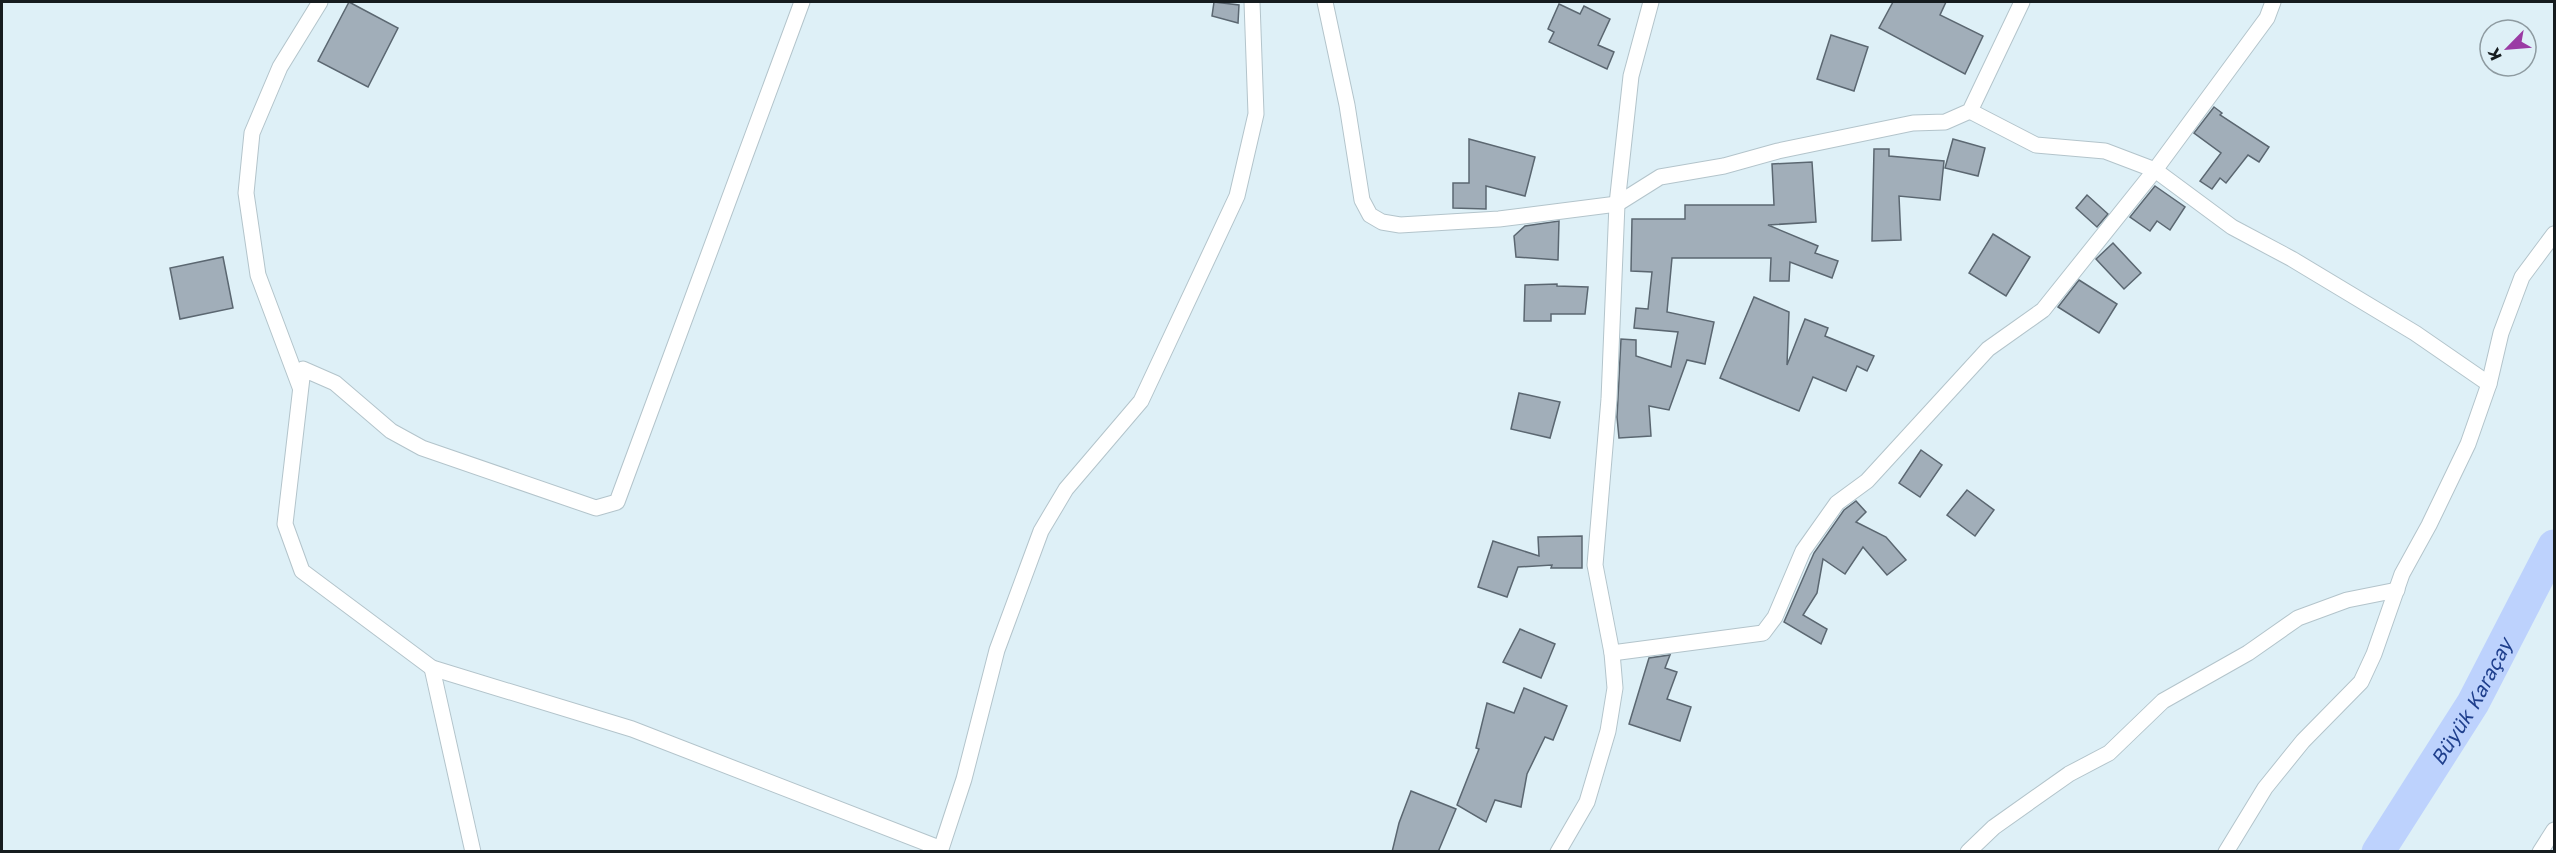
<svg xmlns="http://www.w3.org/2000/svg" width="2556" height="853" viewBox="0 0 2556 853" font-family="'Golos Text',sans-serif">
  <rect width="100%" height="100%" fill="#def0f7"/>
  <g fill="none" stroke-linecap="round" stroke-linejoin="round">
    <path stroke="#bdd2fd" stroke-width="33" id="s1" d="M 2378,852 L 2473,703 L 2554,546"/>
  </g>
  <g fill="#a1aeb9" stroke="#5b6771" stroke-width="1.5">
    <path d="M 349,2 L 398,28 L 368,87 L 318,61 Z"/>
    <path d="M 1214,2 L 1239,5 L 1238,23 L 1212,16 Z"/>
    <path d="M 1893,2 L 1946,2 L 1940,15 L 1983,36 L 1965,74 L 1879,28 Z"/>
    <path d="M 1559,4 L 1580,14 L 1584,6 L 1610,19 L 1598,45 L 1614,52 L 1607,69 L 1549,42 L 1554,32 L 1548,29 Z"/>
    <path d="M 1831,35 L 1868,47 L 1854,91 L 1817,79 Z"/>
    <path d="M 2214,107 L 2222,113 L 2220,115 L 2269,147 L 2259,162 L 2248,155 L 2226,183 L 2220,178 L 2212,189 L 2200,181 L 2221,153 L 2194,133 Z"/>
    <path d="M 1469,139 L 1535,157 L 1525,196 L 1486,186 L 1486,209 L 1453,208 L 1453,183 L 1469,183 Z"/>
    <path d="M 1953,139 L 1985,148 L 1978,176 L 1945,168 Z"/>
    <path d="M 1874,149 L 1889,149 L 1889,156 L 1944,161 L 1940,200 L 1899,196 L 1901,240 L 1872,241 Z"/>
    <path d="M 1812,162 L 1816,222 L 1768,225 L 1818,246 L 1815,253 L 1838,261 L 1832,278 L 1790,262 L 1789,281 L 1770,281 L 1771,258 L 1672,258 L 1667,312 L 1714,322 L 1705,364 L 1687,360 L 1669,410 L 1649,406 L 1651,436 L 1619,438 L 1617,417 L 1621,339 L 1636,340 L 1636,356 L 1671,367 L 1678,332 L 1634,328 L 1636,308 L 1648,309 L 1652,272 L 1631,271 L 1632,219 L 1685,219 L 1685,205 L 1774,205 L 1772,164 Z"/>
    <path d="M 2155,186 L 2185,207 L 2170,230 L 2157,221 L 2150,231 L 2130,217 Z"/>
    <path d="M 2087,195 L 2108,214 L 2097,227 L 2076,208 Z"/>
    <path d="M 1559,221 L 1558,260 L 1516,257 L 1514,236 L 1525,226 Z"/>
    <path d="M 1993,234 L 2030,257 L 2006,296 L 1969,273 Z"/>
    <path d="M 2113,243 L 2141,273 L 2124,289 L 2096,259 Z"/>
    <path d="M 223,257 L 233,308 L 180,319 L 170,268 Z"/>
    <path d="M 2079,280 L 2117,304 L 2099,333 L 2058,307 Z"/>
    <path d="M 1557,284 L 1557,286 L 1588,287 L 1585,314 L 1551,314 L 1551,321 L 1524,321 L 1525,285 Z"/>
    <path d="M 1754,297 L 1789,312 L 1787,365 L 1805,319 L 1828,328 L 1825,336 L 1874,356 L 1867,371 L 1857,366 L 1846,391 L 1813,377 L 1799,411 L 1720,378 Z"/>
    <path d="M 1519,393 L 1560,402 L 1550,438 L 1511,429 Z"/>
    <path d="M 1921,450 L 1942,465 L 1920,497 L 1899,483 Z"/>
    <path d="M 1967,490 L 1994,510 L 1975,536 L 1947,515 Z"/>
    <path d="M 1856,501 L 1866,512 L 1856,522 L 1886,537 L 1906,560 L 1887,575 L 1863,547 L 1845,574 L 1823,559 L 1817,593 L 1803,615 L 1827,629 L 1821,644 L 1784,622 L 1814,553 L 1844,510 Z"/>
    <path d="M 1582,536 L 1582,568 L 1551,568 L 1552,565 L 1518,567 L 1507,597 L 1478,587 L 1493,541 L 1539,556 L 1538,537 Z"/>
    <path d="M 1520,629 L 1555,644 L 1541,678 L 1503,662 Z"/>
    <path d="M 1670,655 L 1665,668 L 1677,672 L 1667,699 L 1691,707 L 1680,741 L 1629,724 L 1649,658 Z"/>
    <path d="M 1524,688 L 1567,706 L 1553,740 L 1545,737 L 1527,774 L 1521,807 L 1495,800 L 1486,822 L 1457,805 L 1479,749 L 1476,748 L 1487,703 L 1514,713 Z"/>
    <path d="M 1411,791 L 1456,809 L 1438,852 L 1392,852 L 1399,823 Z"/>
  </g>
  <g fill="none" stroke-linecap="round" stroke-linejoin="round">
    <g stroke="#b3c4cb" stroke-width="17">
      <g id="minor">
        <path d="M 802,2 L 617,502 L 596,508 L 422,448 L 391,431 L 335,383 L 303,369 L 285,524 L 302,571 L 432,668 L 632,729 L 939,848"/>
        <path d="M 1325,2 L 1347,105 L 1362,200 L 1370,215 L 1382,222 L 1400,225 L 1499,219 L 1617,204 L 1660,177 L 1724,166 L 1778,151 L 1913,123 L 1945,122 L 1970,111 L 2022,2"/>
        <path d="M 1970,111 L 2036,145 L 2105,151 L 2155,170 L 2232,227 L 2292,259 L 2415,333 L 2489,384"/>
        <path d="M 300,387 L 258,275 L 246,193 L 252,133 L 280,67 L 320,2"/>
        <path d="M 1612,653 L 1763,633 L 1775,617 L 1803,551 L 1837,503 L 1867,481 L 1988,349 L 2043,310 L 2155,170 L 2267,18 L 2273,2"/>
        <path d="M 432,668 L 473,852"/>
        <path d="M 940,852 L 964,779 L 997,650 L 1041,531 L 1066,489 L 1141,401 L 1237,196 L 1256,114 L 1252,2"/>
        <path d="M 1558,852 L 1587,802 L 1608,731 L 1615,688 L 1612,653 L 1595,565 L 1609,399 L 1617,204 L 1631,76 L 1651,2"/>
        <path d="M 1968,852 L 1994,827 L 2069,774 L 2109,753 L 2163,701 L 2248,653 L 2298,618 L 2347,600 L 2397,590"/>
        <path d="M 2226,852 L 2265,788 L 2303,741 L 2361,682 L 2374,654 L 2402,574 L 2429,525 L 2468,444 L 2489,384 L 2501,333 L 2522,277 L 2554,234"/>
        <path d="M 2540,852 L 2554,830"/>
      </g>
    </g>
    <use href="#minor" stroke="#fff" stroke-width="15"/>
  </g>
  <g text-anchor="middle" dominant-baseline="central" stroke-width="5" stroke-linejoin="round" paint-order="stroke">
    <g font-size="20" font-style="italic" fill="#1f3f8d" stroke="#def0f7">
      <text stroke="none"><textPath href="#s1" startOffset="177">Büyük Karaçay</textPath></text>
    </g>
  </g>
  <rect width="2556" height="853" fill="none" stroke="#161c1f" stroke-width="6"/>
  <g transform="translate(2508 48) rotate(245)"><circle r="28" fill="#def0f7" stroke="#8e9ba1" stroke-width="1.5"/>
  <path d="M0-4.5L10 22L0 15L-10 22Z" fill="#9a3ba4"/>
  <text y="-9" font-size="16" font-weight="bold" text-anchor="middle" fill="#161c1f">K</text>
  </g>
</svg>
